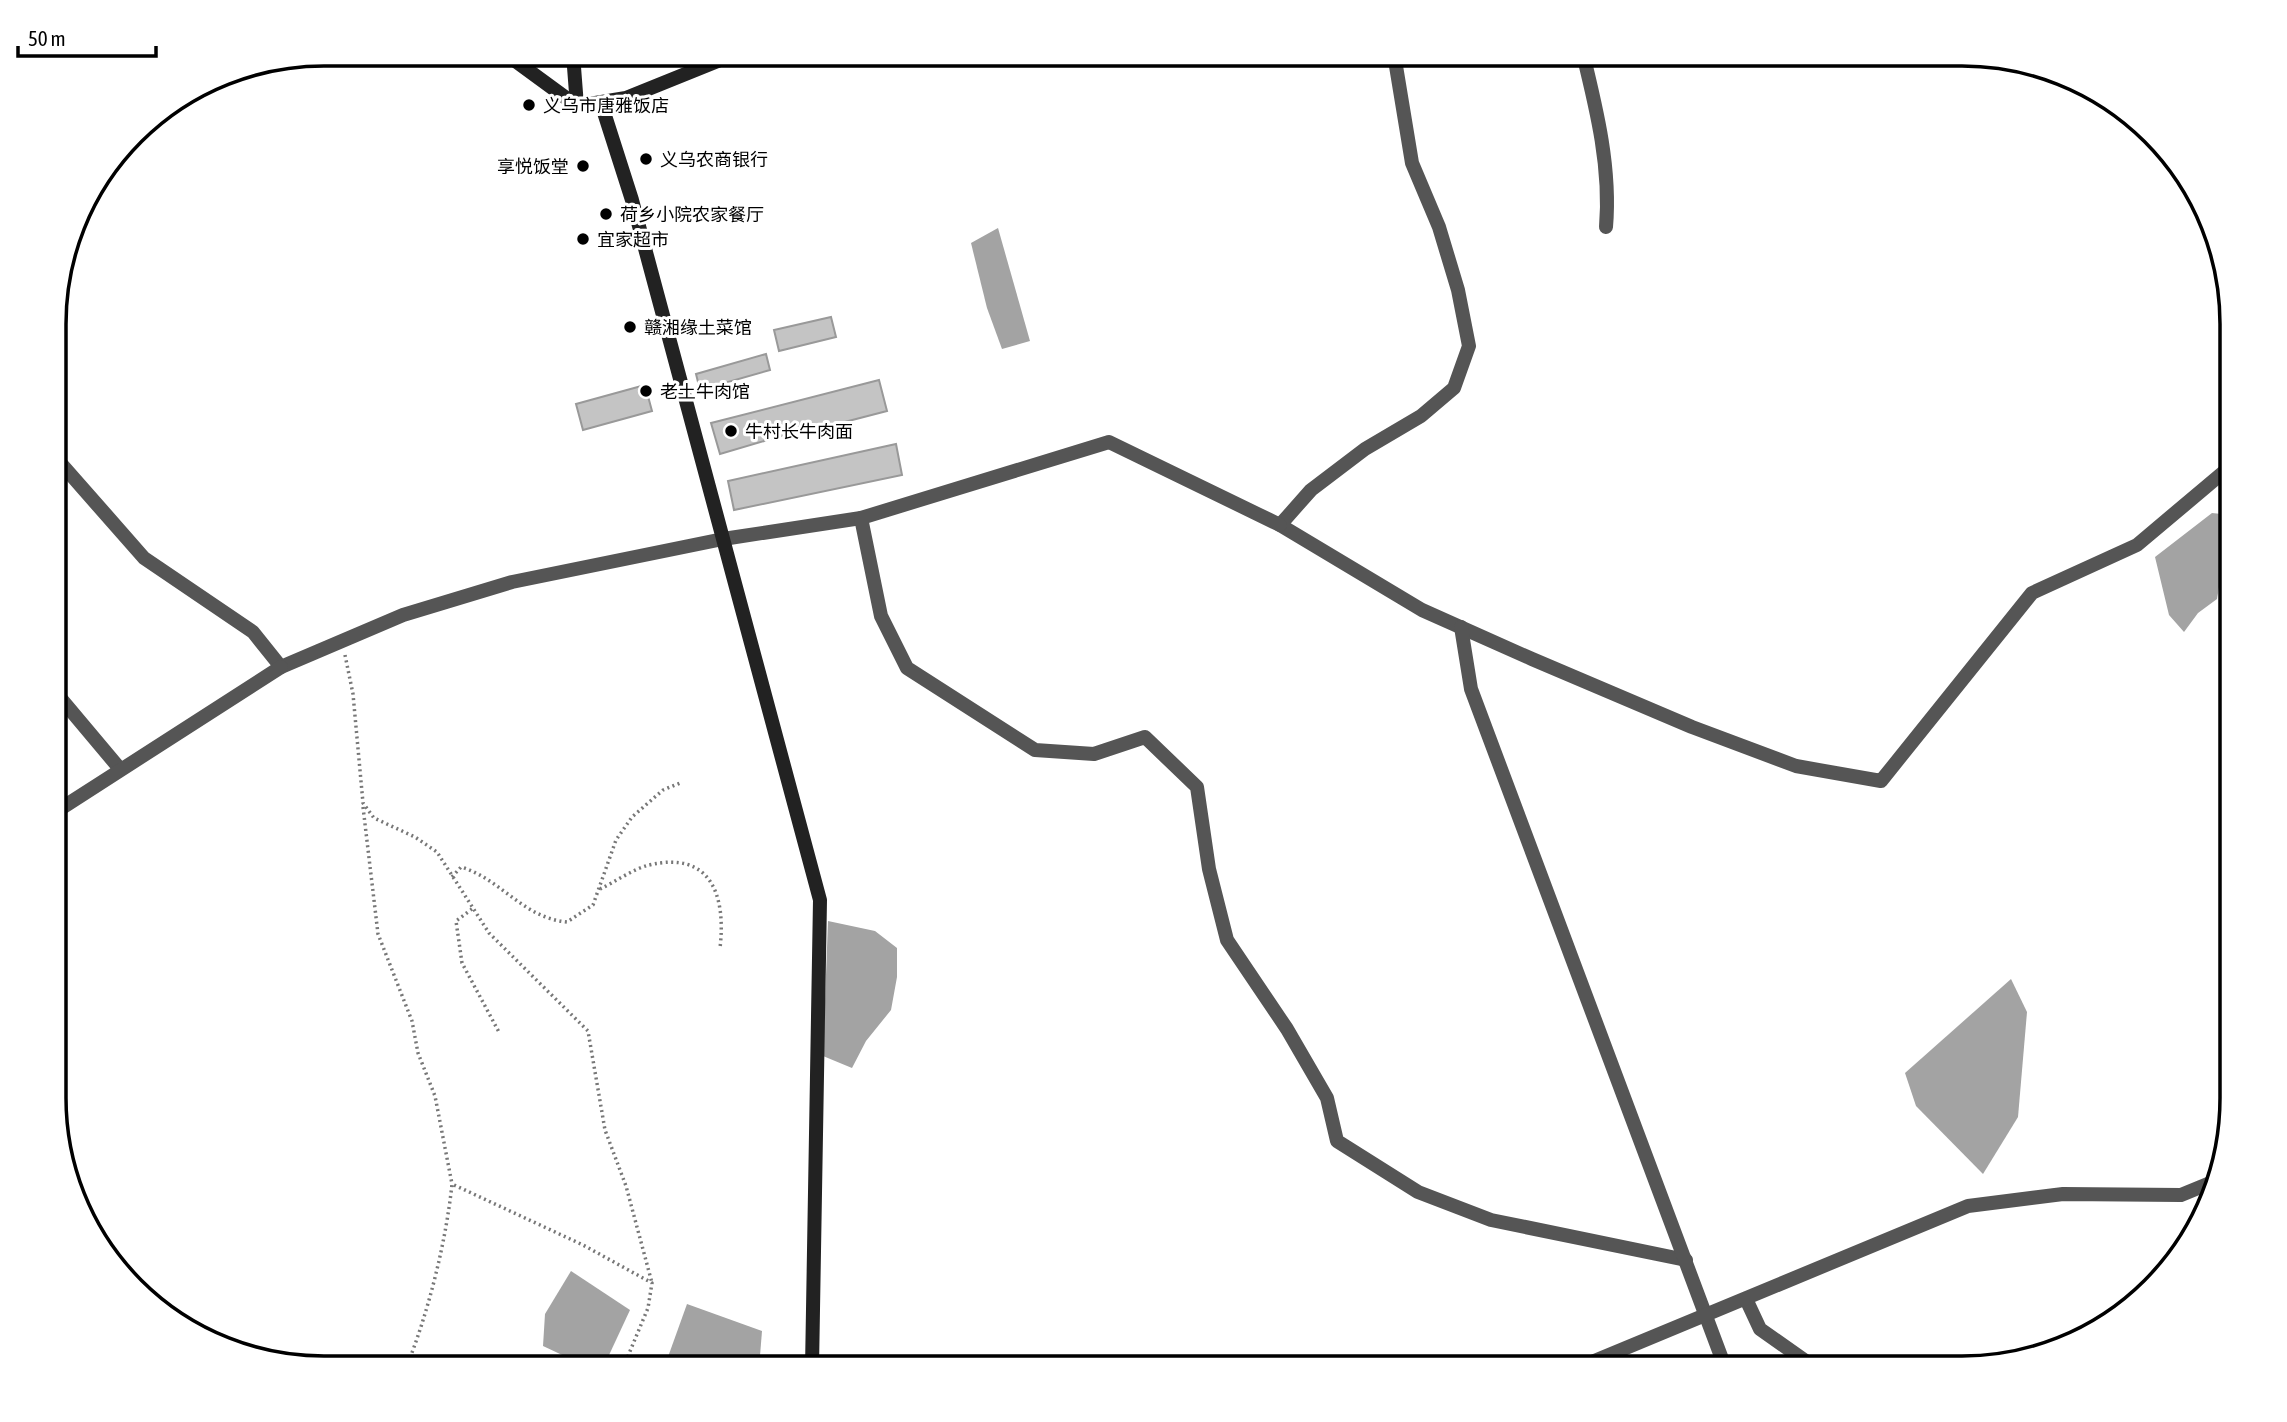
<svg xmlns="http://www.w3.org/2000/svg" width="2287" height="1422" viewBox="0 0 2287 1422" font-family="'Asap Condensed','Noto Sans SC',sans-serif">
  <rect width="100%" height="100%" fill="#fff"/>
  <g fill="#a3a3a3">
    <path d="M 998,228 L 1030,341 L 1002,349 L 987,308 L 971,243 Z"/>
    <path d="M 2212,513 L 2231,515 L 2217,599 L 2198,613 L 2184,632 L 2169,615 L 2155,557 Z"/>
    <path d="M 828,921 L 875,931 L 897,948 L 897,977 L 891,1010 L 866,1041 L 852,1068 L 823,1056 Z"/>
    <path d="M 2011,979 L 2027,1012 L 2018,1117 L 1983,1174 L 1916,1106 L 1905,1073 Z"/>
    <path d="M 571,1271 L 630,1310 L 603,1368 L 590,1368 L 543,1346 L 545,1314 Z"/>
    <path d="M 687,1304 L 762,1331 L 759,1368 L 664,1368 Z"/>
  </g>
  <g fill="#c4c4c4" stroke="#999" stroke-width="2">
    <path d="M 831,317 L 836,337 L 779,351 L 774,330 Z"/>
    <path d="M 766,354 L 770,370 L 700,390 L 696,374 Z"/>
    <path d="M 879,380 L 887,411 L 806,432 L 805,429 L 720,454 L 711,423 Z"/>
    <path d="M 645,385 L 652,411 L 583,430 L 576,404 Z"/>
    <path d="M 896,444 L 902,475 L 734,510 L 728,481 Z"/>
  </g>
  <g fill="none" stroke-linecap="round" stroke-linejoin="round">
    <g stroke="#777" stroke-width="3.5" stroke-dasharray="2 3.5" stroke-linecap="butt">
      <path d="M 345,655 L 353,694 L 363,803 L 374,818 L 415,837 L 437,852 L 489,933 L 588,1031 L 605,1130 L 626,1186 L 652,1283"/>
      <path d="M 363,807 L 378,934 L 412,1021 L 418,1053 L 435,1096 L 452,1184"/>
      <path d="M 452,877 L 461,867 C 501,879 523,918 567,922 L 593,905 L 616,840 L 632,817 L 663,790 L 680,783"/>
      <path d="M 600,889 C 615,882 633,869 649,865 C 712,850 726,897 720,948"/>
      <path d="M 472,909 L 456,921 L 462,963 L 500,1034"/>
      <path d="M 406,1368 C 428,1314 446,1242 452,1184 L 583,1245 L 652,1283 L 648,1308 L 623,1368"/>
    </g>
    <g stroke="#555" stroke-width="14">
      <path d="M 1394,54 L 1412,163 L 1439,227 L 1458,290 L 1469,346 L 1454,388 L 1421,416 L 1365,449 L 1311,490 L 1280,525 L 1422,610 L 1532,659 L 1692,727 L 1796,766 L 1881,781 L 2032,593 L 2137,545 L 2232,465"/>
      <path d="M 1583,54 C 1597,111 1611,169 1606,227"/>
      <path d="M 57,459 L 144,558 L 253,632 L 281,667 L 403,615 L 512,582 L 723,539 L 861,518"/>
      <path d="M 1280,525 L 1109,442 L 861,518 L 881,616 L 907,668 L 1035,750 L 1094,754 L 1145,737 L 1197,787 L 1209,869 L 1227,940 L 1287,1029 L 1327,1098 L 1337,1141 L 1418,1192 L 1491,1220 L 1686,1260"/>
      <path d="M 1461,627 L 1471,689 L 1725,1367"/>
      <path d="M 57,694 L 120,769"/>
      <path d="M 57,811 L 281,667"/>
      <path d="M 1746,1299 L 1760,1329 L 1814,1367"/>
      <path d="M 1580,1367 L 1968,1206 L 2063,1194 L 2181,1195 L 2220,1179"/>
    </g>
    <g stroke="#222" stroke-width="14">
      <path d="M 506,54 L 577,106 L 626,98 L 735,54"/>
      <path d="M 573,54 L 577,106"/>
      <path d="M 601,103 L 632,200 L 820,900 L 812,1368"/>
    </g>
  </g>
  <g fill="#000" stroke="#fff" stroke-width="2.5">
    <circle cx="529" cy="105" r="7"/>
    <circle cx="646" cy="159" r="7"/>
    <circle cx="583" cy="166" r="7"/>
    <circle cx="606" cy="214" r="7"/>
    <circle cx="583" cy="239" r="7"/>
    <circle cx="630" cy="327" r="7"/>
    <circle cx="646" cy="391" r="7"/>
    <circle cx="731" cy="431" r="7"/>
  </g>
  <g text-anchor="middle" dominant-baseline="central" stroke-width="6" stroke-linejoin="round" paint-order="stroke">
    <g font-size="18" fill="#000" stroke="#fff" text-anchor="start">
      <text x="543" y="105">义乌市唐雅饭店</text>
      <text x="660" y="159">义乌农商银行</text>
      <text x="569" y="166" text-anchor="end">享悦饭堂</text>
      <text x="620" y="214">荷乡小院农家餐厅</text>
      <text x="597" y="239">宜家超市</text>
      <text x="644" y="327">赣湘缘土菜馆</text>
      <text x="660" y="391">老土牛肉馆</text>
      <text x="745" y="431">牛村长牛肉面</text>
    </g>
  </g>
  <path d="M0 0H2287V1422H0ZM324 66H1962A258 258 0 0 1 2220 324V1098A258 258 0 0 1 1962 1356H324A258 258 0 0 1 66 1098V324A258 258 0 0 1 324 66Z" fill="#fff" fill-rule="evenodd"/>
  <path fill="none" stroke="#000" stroke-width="3.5" d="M324 66H1962A258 258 0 0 1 2220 324V1098A258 258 0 0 1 1962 1356H324A258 258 0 0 1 66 1098V324A258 258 0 0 1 324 66Z"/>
  <path d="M18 46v10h138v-10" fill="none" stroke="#000000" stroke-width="3.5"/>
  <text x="28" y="46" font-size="21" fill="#000000" stroke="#ffffff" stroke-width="5" paint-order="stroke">50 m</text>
</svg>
